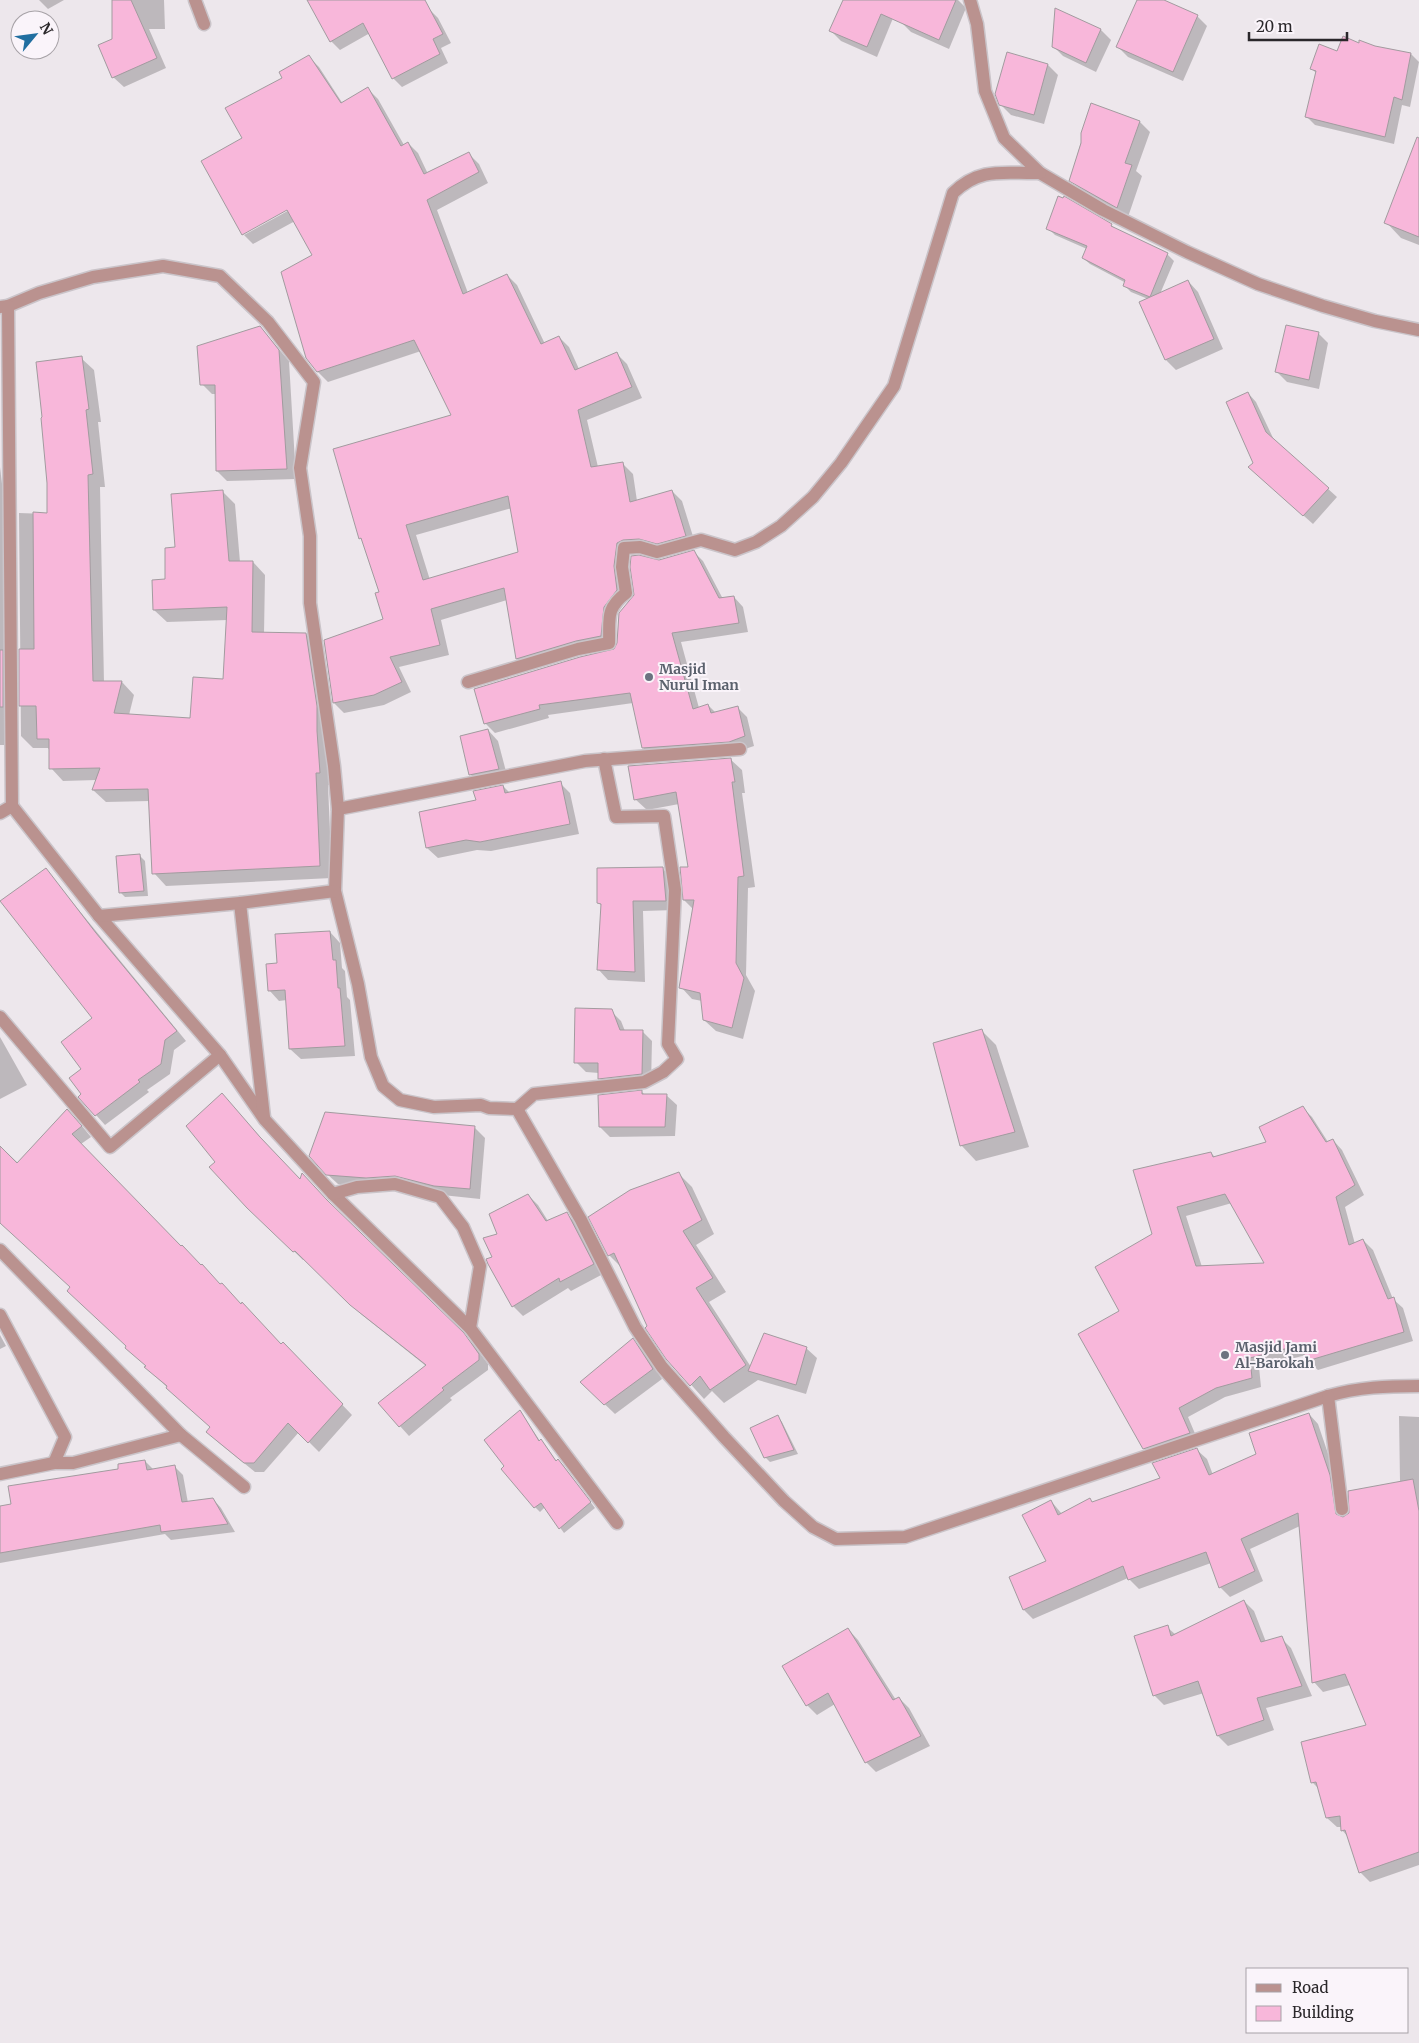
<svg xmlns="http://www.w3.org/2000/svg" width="1419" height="2043" viewBox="0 0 1419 2043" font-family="Merriweather,serif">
  <rect width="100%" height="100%" fill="#ede7ec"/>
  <g fill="#0003" fill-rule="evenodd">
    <path d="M 39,0 L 64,0 L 48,9 Z"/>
    <path d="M 114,0 L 164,0 L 165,29 L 149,29 L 166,68 L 124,87 L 113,77 Z"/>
    <path d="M 314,0 L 420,0 L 438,18 L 451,43 L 441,48 L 448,63 L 402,87 L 393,78 L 370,33 L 340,50 L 331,41 Z"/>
    <path d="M 844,0 L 893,0 L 898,6 L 877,57 L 841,41 L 831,31 Z"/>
    <path d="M 910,0 L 958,0 L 966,8 L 949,49 L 911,32 L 901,22 Z"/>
    <path d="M 1138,0 L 1161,0 L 1197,16 L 1207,26 L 1183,81 L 1128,57 L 1118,47 Z"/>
    <path d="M 1056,10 L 1101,30 L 1111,40 L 1096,72 L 1063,56 L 1053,46 Z"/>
    <path d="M 1359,44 L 1411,54 L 1419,62 L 1410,107 L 1402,105 L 1394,144 L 1315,125 L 1307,117 L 1316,73 L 1311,68 L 1338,53 Z"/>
    <path d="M 309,57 L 319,67 L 343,104 L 368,89 L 378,99 L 404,145 L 408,143 L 418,153 L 428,174 L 468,153 L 479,164 L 488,183 L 437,210 L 468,293 L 507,275 L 517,285 L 545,344 L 559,337 L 569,347 L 579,369 L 617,354 L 627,364 L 642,398 L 587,420 L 598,467 L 622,463 L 633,474 L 637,501 L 672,491 L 682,501 L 696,546 L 651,549 L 627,553 L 627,600 L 614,618 L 611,646 L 527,669 L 517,659 L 507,600 L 441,620 L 449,655 L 399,667 L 411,692 L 384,705 L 344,713 L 334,703 L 384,620 L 380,593 L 363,542 L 360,538 L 452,416 L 421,351 L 328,382 L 317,371 L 314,255 L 295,221 L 253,244 L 243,234 L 244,138 L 284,78 ZM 292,206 L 293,208 L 244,235 L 244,232 ZM 512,508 L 520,553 L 430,580 L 416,535 Z"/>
    <path d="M 1048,65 L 1058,75 L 1044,124 L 1011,115 L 1000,104 Z"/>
    <path d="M 1092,104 L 1140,122 L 1150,132 L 1136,171 L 1142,176 L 1128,217 L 1081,190 L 1070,180 Z"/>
    <path d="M 1419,165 L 1419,245 L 1401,238 L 1386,222 Z"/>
    <path d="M 1111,225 L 1117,230 L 1167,254 L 1174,261 L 1160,294 L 1188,281 L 1198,292 L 1223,349 L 1176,370 L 1166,360 L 1148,299 L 1131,292 L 1124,285 L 1126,283 L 1090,264 L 1083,258 L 1087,249 L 1055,235 L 1048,228 Z"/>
    <path d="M 260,327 L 289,361 L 296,479 L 227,481 L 217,471 L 217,394 L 212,394 L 202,384 Z"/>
    <path d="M 1318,333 L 1328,343 L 1319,389 L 1287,382 L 1277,372 Z"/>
    <path d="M 81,358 L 94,370 L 101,422 L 98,422 L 105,487 L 100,487 L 104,682 L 122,682 L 134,695 L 129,715 L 191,720 L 224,680 L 228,620 L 167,622 L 154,610 L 176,548 L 223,492 L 235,504 L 240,562 L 253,562 L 265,575 L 264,634 L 306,634 L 318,647 L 332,785 L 328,785 L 332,878 L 166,886 L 154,873 L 150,801 L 106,802 L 93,790 L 97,780 L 63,781 L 51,768 L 50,751 L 48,748 L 33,748 L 21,736 L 19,513 L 48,514 Z"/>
    <path d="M 1248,393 L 1256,402 L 1274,440 L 1337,497 L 1313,524 L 1259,476 L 1254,463 Z"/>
    <path d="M 0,467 L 6,517 L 12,745 L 0,745 Z"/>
    <path d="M 694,552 L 703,561 L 723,599 L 734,597 L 743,607 L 748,632 L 681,642 L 699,708 L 708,705 L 716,713 L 737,707 L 747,717 L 754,746 L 739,751 L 653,757 L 643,748 L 633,703 L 548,715 L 549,718 L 495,733 L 485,723 L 614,651 L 635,596 L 659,561 Z"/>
    <path d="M 488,730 L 498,741 L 508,779 L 481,785 L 471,775 Z"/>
    <path d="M 730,759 L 742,770 L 745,793 L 742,793 L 755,887 L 748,888 L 746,975 L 755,991 L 743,1039 L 716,1031 L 704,1020 L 702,1001 L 692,999 L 681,987 L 693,909 L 684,900 L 690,868 L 679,804 L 647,810 L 635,799 Z"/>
    <path d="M 560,783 L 570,793 L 579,834 L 491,851 L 477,850 L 438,858 L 427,848 L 477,801 L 503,786 L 510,793 Z"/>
    <path d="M 140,856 L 145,861 L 148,896 L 125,897 L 120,892 Z"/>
    <path d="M 663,869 L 673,879 L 676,910 L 643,911 L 645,982 L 608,980 L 598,969 L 602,906 L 598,902 Z"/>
    <path d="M 46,870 L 186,1041 L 174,1050 L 170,1074 L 147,1090 L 149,1092 L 105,1125 L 80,1097 L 82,1094 L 83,1069 L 94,1019 Z"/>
    <path d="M 330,932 L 340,943 L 342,968 L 345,971 L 347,997 L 350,1000 L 355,1056 L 301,1059 L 290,1049 L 287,1000 L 279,1001 L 269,990 L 279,964 Z"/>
    <path d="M 611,1011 L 621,1021 L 625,1031 L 642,1031 L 652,1041 L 651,1084 L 609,1088 L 599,1078 L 599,1073 L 586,1072 L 576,1062 Z"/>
    <path d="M 981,1030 L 996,1045 L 1029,1147 L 976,1161 L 961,1145 Z"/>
    <path d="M 0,1037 L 27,1085 L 0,1099 Z"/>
    <path d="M 642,1092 L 646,1096 L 666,1095 L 677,1105 L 675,1136 L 610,1137 L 600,1127 Z"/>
    <path d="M 222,1095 L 300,1181 L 334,1209 L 473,1344 L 488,1364 L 488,1370 L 450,1398 L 452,1400 L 409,1436 L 380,1404 L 426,1366 L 361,1314 L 305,1259 L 303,1260 L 258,1217 L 217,1162 Z"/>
    <path d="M 1303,1108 L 1312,1117 L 1328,1142 L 1333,1140 L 1342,1150 L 1364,1195 L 1345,1207 L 1355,1244 L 1363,1240 L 1373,1250 L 1393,1299 L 1403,1308 L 1413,1341 L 1318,1370 L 1308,1361 L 1306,1355 L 1259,1367 L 1261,1387 L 1225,1397 L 1188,1417 L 1199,1443 L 1154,1458 L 1144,1448 L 1121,1312 L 1154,1235 L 1211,1153 L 1216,1158 L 1268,1143 ZM 1232,1203 L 1266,1265 L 1202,1267 L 1186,1216 Z"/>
    <path d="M 77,1120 L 91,1137 L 81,1144 L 182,1248 L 282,1345 L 293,1353 L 352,1415 L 319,1452 L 299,1432 L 264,1472 L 255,1472 L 218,1442 L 212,1428 L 156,1377 L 72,1288 L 0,1220 L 0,1146 L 18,1163 Z"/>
    <path d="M 475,1128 L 485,1138 L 480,1199 L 338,1184 L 327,1174 Z"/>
    <path d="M 678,1173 L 692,1187 L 714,1234 L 696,1245 L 726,1292 L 709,1302 L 751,1367 L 806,1348 L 817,1358 L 806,1394 L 758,1380 L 724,1403 L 712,1391 L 704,1399 L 667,1358 L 648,1326 L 621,1267 L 609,1255 Z"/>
    <path d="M 528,1195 L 538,1205 L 548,1221 L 567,1214 L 577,1224 L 603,1274 L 571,1291 L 568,1288 L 523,1316 L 513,1306 L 499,1234 Z"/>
    <path d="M 0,1335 L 6,1346 L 0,1349 Z"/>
    <path d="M 633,1340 L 643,1350 L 662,1379 L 615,1414 L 592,1392 Z"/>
    <path d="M 520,1411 L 540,1441 L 545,1445 L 557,1462 L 558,1460 L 563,1465 L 595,1508 L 564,1533 L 545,1507 L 540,1512 L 535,1507 L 506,1467 Z"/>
    <path d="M 1309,1414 L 1318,1424 L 1339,1486 L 1343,1519 L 1400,1482 L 1399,1416 L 1419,1417 L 1419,1865 L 1370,1882 L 1360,1872 L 1348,1837 L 1342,1830 L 1342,1827 L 1337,1827 L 1327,1818 L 1320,1790 L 1312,1782 L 1368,1726 L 1350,1685 L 1323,1692 L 1314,1682 L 1300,1526 L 1250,1549 L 1263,1581 L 1230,1597 L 1220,1587 L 1211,1563 L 1139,1589 L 1128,1578 L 1033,1619 L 1024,1610 L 1047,1562 L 1051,1501 L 1062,1514 L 1162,1479 L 1197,1450 L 1207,1459 L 1213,1475 L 1258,1455 Z"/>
    <path d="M 778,1417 L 782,1422 L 798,1454 L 770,1462 L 765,1457 Z"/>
    <path d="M 145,1461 L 154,1470 L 175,1467 L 183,1475 L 188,1503 L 213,1499 L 221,1508 L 235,1532 L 171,1540 L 165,1534 L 0,1563 L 0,1508 Z"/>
    <path d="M 1244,1601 L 1254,1611 L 1266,1642 L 1281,1638 L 1291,1648 L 1312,1696 L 1266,1708 L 1274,1730 L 1228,1746 L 1218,1736 L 1204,1693 L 1164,1705 L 1154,1695 L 1167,1627 L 1176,1635 Z"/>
    <path d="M 848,1629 L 858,1640 L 896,1700 L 899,1698 L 909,1708 L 930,1746 L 876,1772 L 866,1762 L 835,1704 L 817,1715 L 807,1705 Z"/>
  </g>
  <g fill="#f8b7da" stroke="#a29b9f" fill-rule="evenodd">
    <path d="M 112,0 L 131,0 L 157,58 L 112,78 L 98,45 L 112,39 Z"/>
    <path d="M 307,0 L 425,0 L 443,34 L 433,39 L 440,54 L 392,79 L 363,23 L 330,42 Z"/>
    <path d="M 843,0 L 956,0 L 939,40 L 881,14 L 867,47 L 829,31 Z"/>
    <path d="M 1137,0 L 1164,0 L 1198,15 L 1173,72 L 1116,47 Z"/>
    <path d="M 1055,8 L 1101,29 L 1086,63 L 1052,47 Z"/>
    <path d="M 1343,36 L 1359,43 L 1359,40 L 1375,46 L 1411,53 L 1402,100 L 1394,97 L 1385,137 L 1305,117 L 1316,71 L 1310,69 L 1319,44 L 1337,51 Z"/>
    <path d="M 1007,52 L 1048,64 L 1034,115 L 999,105 L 995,94 Z"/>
    <path d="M 309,55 L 341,103 L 368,87 L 401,146 L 408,142 L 424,174 L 469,152 L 479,172 L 427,200 L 463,294 L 507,274 L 541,344 L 559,336 L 575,370 L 617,352 L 632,387 L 578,410 L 591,467 L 623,462 L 630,502 L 672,490 L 686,536 L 657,544 L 639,539 L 623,540 L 617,543 L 614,566 L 617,590 L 604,607 L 601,636 L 576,641 L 516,659 L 504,588 L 431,609 L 440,645 L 390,657 L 402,682 L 374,695 L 333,703 L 324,640 L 383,619 L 375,593 L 379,592 L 361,538 L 359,539 L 333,449 L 451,415 L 414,340 L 317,372 L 306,358 L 281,272 L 312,255 L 287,210 L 242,235 L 201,161 L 242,138 L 225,108 L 282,78 L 279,72 ZM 508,496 L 518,552 L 423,580 L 406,525 Z"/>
    <path d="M 1091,103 L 1140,121 L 1125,163 L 1132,165 L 1117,208 L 1069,181 L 1081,143 L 1081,133 Z"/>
    <path d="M 1417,137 L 1419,138 L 1419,237 L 1384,223 Z"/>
    <path d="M 1058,196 L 1063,198 L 1064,196 L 1112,224 L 1111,226 L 1168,253 L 1150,297 L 1123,286 L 1125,280 L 1082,258 L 1087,246 L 1046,229 Z"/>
    <path d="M 1188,280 L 1214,339 L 1165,360 L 1139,302 Z"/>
    <path d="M 1286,325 L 1319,332 L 1309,380 L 1275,372 Z"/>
    <path d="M 260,326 L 279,350 L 287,469 L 216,471 L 215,385 L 200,385 L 197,346 Z"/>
    <path d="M 82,356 L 89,409 L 86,410 L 93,474 L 88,475 L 93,681 L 122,681 L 114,713 L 190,718 L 193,677 L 223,679 L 227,607 L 153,610 L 152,580 L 165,579 L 165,548 L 175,547 L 171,494 L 223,490 L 229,561 L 253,561 L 252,632 L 306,633 L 317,706 L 317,731 L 320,773 L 316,773 L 320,866 L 152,874 L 148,789 L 92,790 L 100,768 L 49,769 L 49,739 L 37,739 L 36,706 L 19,706 L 19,649 L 34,649 L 33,512 L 47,513 L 47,483 L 41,418 L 42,417 L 36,362 Z"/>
    <path d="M 1248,392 L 1266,432 L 1329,488 L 1303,516 L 1248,467 L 1253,463 L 1226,402 Z"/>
    <path d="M 694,550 L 719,598 L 734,596 L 739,623 L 672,633 L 693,709 L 708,704 L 711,713 L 738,706 L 745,736 L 729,742 L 642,748 L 630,693 L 539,705 L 540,709 L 484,724 L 474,689 L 580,657 L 614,649 L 617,643 L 619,613 L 634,595 L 630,567 L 631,556 L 639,555 L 659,560 Z"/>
    <rect x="0" y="650" width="3" height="57"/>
    <path d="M 488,729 L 499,769 L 469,775 L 460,736 Z"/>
    <path d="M 731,758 L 735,782 L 732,782 L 744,876 L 738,877 L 736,963 L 744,978 L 732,1028 L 703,1020 L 700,993 L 679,988 L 694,900 L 683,900 L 680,867 L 688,867 L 676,792 L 634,800 L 628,766 Z"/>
    <path d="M 561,781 L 570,824 L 480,842 L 466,840 L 426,848 L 419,812 L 476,800 L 473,791 L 503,785 L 505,793 Z"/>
    <path d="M 140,854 L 144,891 L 119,893 L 116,856 Z"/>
    <path d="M 663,867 L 666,901 L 633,901 L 635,972 L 597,970 L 601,904 L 597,903 L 597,868 Z"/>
    <path d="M 46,868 L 96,933 L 177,1031 L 165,1040 L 161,1064 L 138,1080 L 140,1082 L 95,1116 L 78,1097 L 81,1094 L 69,1078 L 81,1069 L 61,1042 L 92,1018 L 0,901 Z"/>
    <path d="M 330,931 L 333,960 L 336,960 L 338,988 L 340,988 L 345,1046 L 289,1049 L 285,990 L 268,991 L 266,964 L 277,963 L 275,934 Z"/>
    <path d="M 575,1008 L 612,1009 L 620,1030 L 643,1030 L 642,1074 L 598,1079 L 598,1063 L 574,1063 Z"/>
    <path d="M 982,1029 L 1015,1132 L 960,1146 L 933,1043 Z"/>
    <path d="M 642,1090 L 642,1094 L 667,1094 L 665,1127 L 599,1127 L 598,1095 Z"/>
    <path d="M 222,1093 L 260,1137 L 300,1179 L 302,1173 L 327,1200 L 464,1333 L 479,1354 L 479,1360 L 442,1388 L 444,1390 L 399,1427 L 378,1403 L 426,1365 L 350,1305 L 295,1251 L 293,1252 L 247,1208 L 209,1167 L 215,1162 L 186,1126 Z"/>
    <path d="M 1303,1106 L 1326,1142 L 1333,1139 L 1355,1185 L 1336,1197 L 1349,1245 L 1363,1239 L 1388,1299 L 1394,1297 L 1404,1332 L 1307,1361 L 1300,1345 L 1250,1358 L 1252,1378 L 1216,1388 L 1179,1408 L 1190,1433 L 1143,1449 L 1078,1334 L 1119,1311 L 1095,1267 L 1152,1234 L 1133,1170 L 1211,1152 L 1213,1157 L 1266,1142 L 1259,1127 ZM 1225,1194 L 1264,1263 L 1196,1266 L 1177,1207 Z"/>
    <path d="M 67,1109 L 82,1126 L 72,1134 L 181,1246 L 182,1245 L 201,1265 L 202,1264 L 220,1284 L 222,1283 L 241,1304 L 242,1302 L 281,1344 L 283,1342 L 343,1404 L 308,1443 L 288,1423 L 254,1463 L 244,1463 L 206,1432 L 210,1427 L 166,1388 L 167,1386 L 144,1367 L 146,1366 L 125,1348 L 126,1346 L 67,1291 L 70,1287 L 0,1223 L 0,1146 L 17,1163 Z"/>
    <path d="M 325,1112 L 475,1126 L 470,1189 L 434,1186 L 395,1176 L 366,1178 L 326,1175 L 309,1156 Z"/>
    <path d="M 679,1172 L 702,1220 L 683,1231 L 713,1278 L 696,1288 L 746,1365 L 710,1390 L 700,1376 L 690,1386 L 666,1359 L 645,1328 L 647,1326 L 614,1253 L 608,1256 L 588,1217 L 630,1190 Z"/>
    <path d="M 528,1194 L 546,1221 L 567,1212 L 594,1264 L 560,1282 L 559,1278 L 512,1307 L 488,1264 L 486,1259 L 492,1257 L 483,1238 L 497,1234 L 489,1214 Z"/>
    <path d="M 764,1333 L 807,1347 L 796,1385 L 748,1371 Z"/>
    <path d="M 633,1338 L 653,1369 L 604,1405 L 580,1382 Z"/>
    <path d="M 520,1410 L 539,1441 L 541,1439 L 556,1461 L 558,1459 L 591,1502 L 559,1529 L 541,1503 L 534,1508 L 501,1469 L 504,1466 L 484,1440 Z"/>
    <path d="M 1309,1413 L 1330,1475 L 1336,1514 L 1343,1517 L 1349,1513 L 1348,1491 L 1413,1479 L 1419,1511 L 1419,1852 L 1359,1873 L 1345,1830 L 1341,1831 L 1340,1816 L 1326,1818 L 1316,1782 L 1311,1783 L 1301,1742 L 1366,1725 L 1345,1674 L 1312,1683 L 1298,1513 L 1241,1539 L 1255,1571 L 1219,1588 L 1206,1552 L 1128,1580 L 1123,1566 L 1023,1610 L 1009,1577 L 1046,1561 L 1022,1515 L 1051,1500 L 1058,1515 L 1090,1498 L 1092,1502 L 1160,1478 L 1152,1463 L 1197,1448 L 1209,1475 L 1256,1454 L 1249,1433 Z"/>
    <path d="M 778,1415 L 794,1450 L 764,1458 L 750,1428 Z"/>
    <path d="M 145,1460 L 147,1470 L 175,1465 L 182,1502 L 213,1498 L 228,1524 L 161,1532 L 160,1525 L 0,1553 L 0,1506 L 11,1504 L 8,1486 L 118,1469 L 118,1464 Z"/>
    <path d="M 1244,1600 L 1261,1642 L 1282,1636 L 1302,1686 L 1257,1698 L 1264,1720 L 1217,1736 L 1198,1681 L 1153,1696 L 1134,1636 L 1168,1625 L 1171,1636 Z"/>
    <path d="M 848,1628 L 893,1700 L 899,1697 L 921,1736 L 865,1763 L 828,1693 L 806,1706 L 782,1666 Z"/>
  </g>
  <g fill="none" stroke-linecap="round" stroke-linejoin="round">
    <g stroke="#cac4c9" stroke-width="15">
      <g id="minor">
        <path d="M 195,0 L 204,24"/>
        <path d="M 970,0 L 977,24 L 985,91 L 1004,138 L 1040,173 L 1103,210 L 1187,252 L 1258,284 L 1323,306 L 1375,321 L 1419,330"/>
        <path d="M 0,307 L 8,306 L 39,293 L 93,277 L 163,266 L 220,276 L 268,322 L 314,382 L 300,468 L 310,536 L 310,603 L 334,766 L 338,809 L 335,891 L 358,984 L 371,1057 L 383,1086 L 400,1100 L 434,1107 L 481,1105 L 489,1108 L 517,1109 L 581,1220 L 635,1327 L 662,1367 L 724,1437 L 784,1501 L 813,1527 L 836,1539 L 905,1537 L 1328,1396 C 1359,1387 1387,1386 1419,1386"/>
        <path d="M 468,682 L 578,649 L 609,643 C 610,619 605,609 626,593 L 622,567 L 624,548 L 640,547 L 657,552 L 701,540 L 735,550 L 756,542 L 781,526 L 813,497 L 841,463 L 894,386 L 953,193 C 981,166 1005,174 1040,173"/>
        <path d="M 12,806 L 99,916 L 220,1055 L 265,1120 L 333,1194 L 470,1328 L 617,1523"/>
        <path d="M 338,809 L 585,761 L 740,749"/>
        <path d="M 0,813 L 12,806 L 8,306"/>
        <path d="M 240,903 L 264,1117"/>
        <path d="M 99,916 L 240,903 L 335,891"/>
        <path d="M 0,1017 L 110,1147 L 220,1055"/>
        <path d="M 517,1109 L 534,1094 L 644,1082 L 663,1072 L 677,1059 L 668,1044 L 675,890 L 664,816 L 616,817 L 604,759"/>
        <path d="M 333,1194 L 357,1187 L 395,1184 L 440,1197 L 463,1227 L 480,1266 L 470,1328"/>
        <path d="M 0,1250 L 181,1435 L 244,1487"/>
        <path d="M 0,1315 L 65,1437 L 54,1463 L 73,1463 L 181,1435"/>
        <path d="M 1328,1396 L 1342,1509"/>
        <path d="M 0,1474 L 54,1463"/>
      </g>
    </g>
    <use href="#minor" stroke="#ba928f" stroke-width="12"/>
  </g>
  <g fill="#6b7280" stroke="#faf4fa" stroke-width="2">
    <circle cx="649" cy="677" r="5"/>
    <circle cx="1225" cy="1355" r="5"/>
  </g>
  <g text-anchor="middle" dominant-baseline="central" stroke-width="4" stroke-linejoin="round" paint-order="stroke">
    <g font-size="14" font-weight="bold" fill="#5b616d" stroke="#faf4fa" text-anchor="start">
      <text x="659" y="669">Masjid<tspan x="659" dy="16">Nurul Iman</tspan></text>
      <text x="1235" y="1347">Masjid Jami<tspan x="1235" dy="16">Al-Barokah</tspan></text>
    </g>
  </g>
  <rect x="1246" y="1968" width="162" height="65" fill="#faf4fa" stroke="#a7a2a7"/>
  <rect x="1256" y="1984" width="25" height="8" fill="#ba928f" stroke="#a7a2a7"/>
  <text x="1292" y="1993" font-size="15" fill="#2a272a">Road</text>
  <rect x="1256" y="2006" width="25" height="15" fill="#f8b7da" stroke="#a7a2a7"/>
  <text x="1292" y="2018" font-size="15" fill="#2a272a">Building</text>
  <g transform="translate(35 35) rotate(61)"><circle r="24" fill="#faf4fa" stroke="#a7a2a7"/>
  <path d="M0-4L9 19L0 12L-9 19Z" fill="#206ea0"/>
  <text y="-8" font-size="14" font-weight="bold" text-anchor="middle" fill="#2a272a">N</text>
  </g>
  <path d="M1249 32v8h98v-8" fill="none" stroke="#2a272a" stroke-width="2.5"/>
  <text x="1256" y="32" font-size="15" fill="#2a272a" stroke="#faf4fa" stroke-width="4" paint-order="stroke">20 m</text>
</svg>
